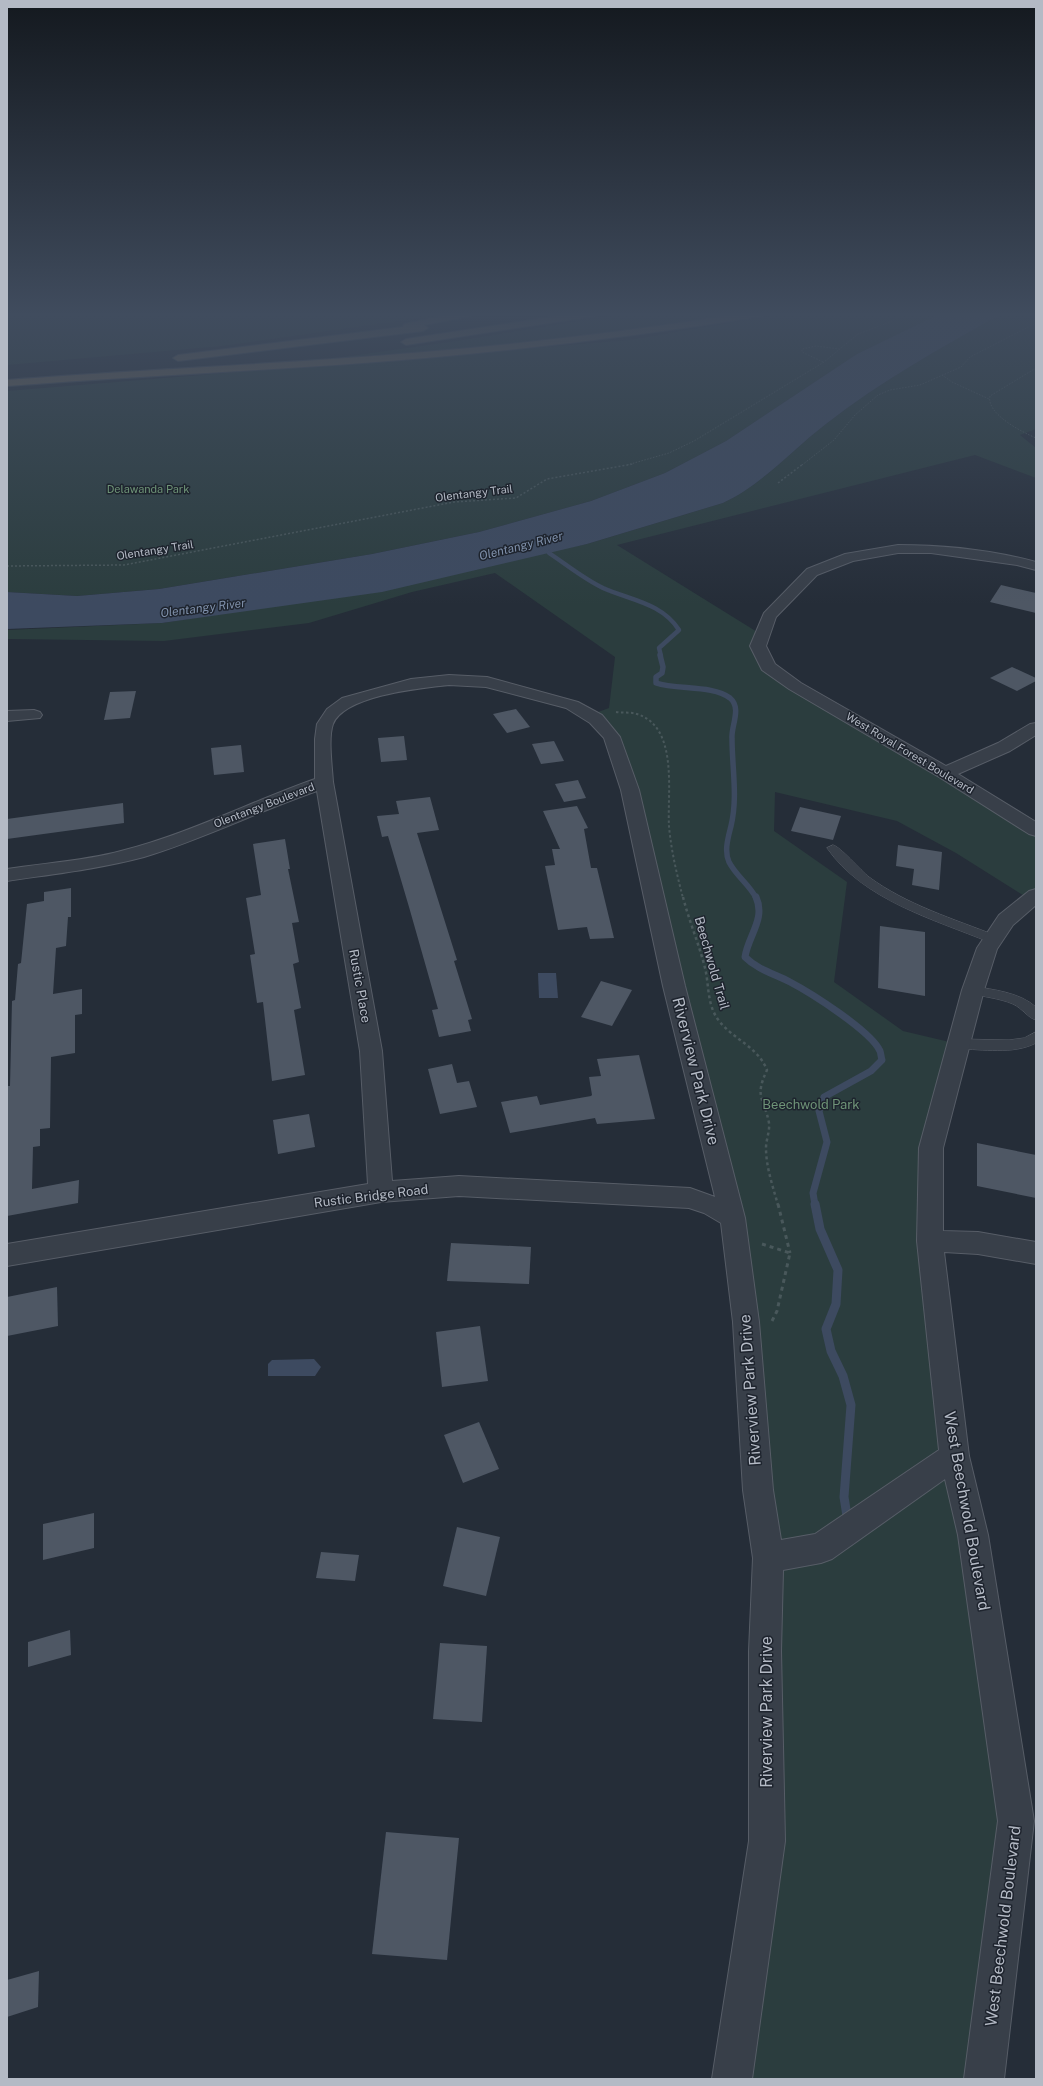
<svg xmlns="http://www.w3.org/2000/svg" width="1043" height="2086" viewBox="0 0 1043 2086" font-family="'Public Sans',sans-serif">
  <rect width="100%" height="100%" fill="#252d38"/>
  <g fill="#2b3d3e">
    <path d="M 7,313 L 455,313 L 222,346 L 7,365 Z"/>
    <path d="M 628,313 L 744,313 L 611,334 L 462,349 L 344,357 L 463,340 Z"/>
    <path d="M 788,313 L 896,313 L 893,319 L 905,313 L 941,313 L 857,354 L 726,441 L 665,473 L 591,501 L 479,532 L 372,554 L 159,589 L 77,596 L 7,592 L 7,391 L 630,340 Z"/>
    <path d="M 1003,313 L 1036,313 L 1036,429 L 1020,435 L 1036,448 L 1036,478 L 975,455 L 617,545 L 762,635 L 768,667 L 1036,830 L 1036,895 L 1029,899 L 956,853 L 897,821 L 775,792 L 774,831 L 847,882 L 834,982 L 903,1031 L 958,1044 L 931,1148 L 930,1241 L 1016,1821 L 984,2079 L 732,2079 L 767,1841 L 746,1322 L 612,737 L 590,715 L 609,708 L 615,657 L 495,573 L 412,592 L 309,623 L 164,641 L 7,639 L 7,630 L 162,623 L 229,613 L 587,544 L 723,503 C 762,485 792,450 826,424 C 881,381 942,347 1003,313 Z"/>
  </g>
  <g fill="#3d4a60">
    <path d="M 941,313 L 1003,313 C 942,347 881,381 826,424 C 792,450 762,485 723,503 L 587,544 L 382,592 L 162,623 L 7,629 L 7,592 L 77,596 L 159,589 L 372,554 L 479,532 L 591,501 L 665,473 L 726,441 L 857,354 Z"/>
    <path d="M 538,973 L 556,973 L 558,998 L 539,998 Z"/>
    <path d="M 314,1359 L 321,1367 L 315,1376 L 268,1376 L 268,1364 L 272,1360 Z"/>
  </g>
  <g fill="none" stroke-linecap="round" stroke-linejoin="round">
    <path stroke="#3d4a60" stroke-width="4.5" d="M 549,553 C 567,565 584,579 603,588 C 630,600 662,603 679,630 L 659,648 L 661,656"/>
    <path stroke="#3d4a60" stroke-width="5.5" d="M 660,655 L 663,667 L 662,673 L 656,677 L 656,683 C 677,690 713,685 730,698 C 742,708 731,726 732,738 C 732,768 738,797 731,826 C 728,838 724,851 729,862 C 736,876 750,885 756,898"/>
    <path stroke="#3d4a60" stroke-width="7" d="M 756,897 C 766,919 748,936 745,957 C 758,970 775,974 790,982 C 811,993 871,1031 880,1051 C 881,1054 881,1057 882,1060 L 871,1071 L 824,1097 L 819,1111 L 827,1142 L 813,1193 L 815,1205"/>
    <path stroke="#3d4a60" stroke-width="9" d="M 815,1204 L 820,1229 L 838,1270 L 836,1304 L 826,1329 L 831,1351 L 843,1376 L 851,1405 L 844,1497 L 847,1516"/>
  </g>
  <g fill="#4e5764">
    <path d="M 1001,585 L 1036,593 L 1036,613 L 990,602 Z"/>
    <path d="M 1012,667 L 1036,678 L 1036,681 L 1017,691 L 990,678 Z"/>
    <path d="M 136,691 L 130,718 L 104,720 L 110,692 Z"/>
    <path d="M 516,709 L 530,727 L 507,733 L 493,714 Z"/>
    <path d="M 404,736 L 407,760 L 381,762 L 378,738 Z"/>
    <path d="M 554,741 L 564,761 L 541,764 L 532,744 Z"/>
    <path d="M 241,745 L 244,772 L 214,775 L 211,748 Z"/>
    <path d="M 578,780 L 586,798 L 564,802 L 555,784 Z"/>
    <path d="M 430,797 L 439,830 L 417,833 L 457,960 L 454,961 L 472,1019 L 468,1020 L 471,1031 L 439,1037 L 432,1010 L 438,1009 L 409,907 L 388,836 L 382,837 L 377,816 L 399,814 L 396,801 Z"/>
    <path d="M 123,803 L 124,823 L 7,839 L 7,819 Z"/>
    <path d="M 577,806 L 588,828 L 584,829 L 591,868 L 597,868 L 614,938 L 590,939 L 587,927 L 558,930 L 545,866 L 555,865 L 552,849 L 560,849 L 543,811 Z"/>
    <path d="M 800,807 L 841,816 L 833,840 L 791,831 Z"/>
    <path d="M 285,839 L 290,869 L 288,869 L 299,922 L 292,923 L 299,962 L 293,964 L 301,1008 L 294,1010 L 305,1075 L 272,1081 L 263,1002 L 257,1003 L 250,955 L 255,954 L 246,898 L 261,895 L 253,844 Z"/>
    <path d="M 898,845 L 942,852 L 939,890 L 912,885 L 914,869 L 896,866 Z"/>
    <path d="M 71,888 L 71,917 L 68,917 L 66,946 L 56,948 L 53,994 L 82,989 L 82,1014 L 75,1015 L 75,1053 L 51,1057 L 50,1128 L 40,1129 L 40,1146 L 33,1147 L 32,1189 L 79,1180 L 78,1203 L 7,1216 L 7,1086 L 10,1086 L 12,1001 L 15,1000 L 18,964 L 21,963 L 27,904 L 44,901 L 44,892 Z"/>
    <path d="M 880,926 L 925,932 L 925,996 L 878,988 Z"/>
    <path d="M 601,981 L 632,990 L 612,1026 L 581,1017 Z"/>
    <path d="M 639,1055 L 655,1119 L 597,1124 L 595,1118 L 510,1133 L 501,1102 L 537,1096 L 540,1105 L 591,1096 L 592,1095 L 589,1077 L 601,1076 L 597,1059 Z"/>
    <path d="M 452,1064 L 457,1083 L 469,1081 L 477,1107 L 440,1114 L 428,1069 Z"/>
    <path d="M 309,1114 L 315,1147 L 278,1154 L 273,1120 Z"/>
    <path d="M 977,1143 L 1036,1155 L 1036,1198 L 977,1186 Z"/>
    <path d="M 451,1243 L 531,1247 L 529,1284 L 447,1281 Z"/>
    <path d="M 57,1287 L 58,1326 L 7,1336 L 7,1297 Z"/>
    <path d="M 480,1326 L 488,1381 L 442,1387 L 436,1332 Z"/>
    <path d="M 479,1422 L 499,1469 L 463,1483 L 444,1435 Z"/>
    <path d="M 94,1513 L 94,1548 L 43,1560 L 43,1524 Z"/>
    <path d="M 457,1527 L 500,1537 L 486,1596 L 443,1586 Z"/>
    <path d="M 321,1552 L 359,1555 L 355,1581 L 316,1578 Z"/>
    <path d="M 70,1630 L 71,1655 L 28,1667 L 28,1642 Z"/>
    <path d="M 440,1643 L 487,1646 L 482,1722 L 433,1719 Z"/>
    <path d="M 386,1832 L 459,1838 L 447,1960 L 372,1954 Z"/>
    <path d="M 39,1971 L 38,2007 L 7,2017 L 7,1980 Z"/>
  </g>
  <g fill="none" stroke-linecap="round" stroke-linejoin="round">
    <g stroke="#575d67" stroke-width="1">
      <g id="lane">
        <path d="M 833,845 C 840,846 861,871 869,877 C 907,905 954,919 997,936 L 999,939 L 997,942 L 989,942 C 933,919 863,900 827,848 Z"/>
        <path d="M 973,986 C 994,990 1019,992 1036,1007 L 1036,1020 C 1028,1018 1022,1008 1013,1004 C 999,998 983,997 969,993 L 967,990 L 969,987 Z"/>
        <path d="M 1036,1032 L 1036,1043 C 1013,1055 983,1049 958,1049 L 953,1047 L 951,1044 L 953,1041 L 958,1039 L 1009,1040 L 1024,1038 Z"/>
      </g>
    </g>
    <g stroke="#575d67" stroke-width="2">
      <g id="street">
        <path d="M 898,545 C 943,545 992,550 1036,562 L 1036,570 L 1017,565 L 931,553 L 898,553 L 853,561 L 817,575 L 776,617 L 766,646 L 775,664 L 801,683 L 946,766 L 998,743 L 1030,724 L 1036,723 L 1036,735 L 1010,751 L 958,774 L 1036,822 L 1036,836 L 1029,834 L 939,777 L 789,689 L 762,670 L 750,646 L 764,613 L 807,569 L 845,554 Z"/>
        <path d="M 449,675 L 487,677 L 578,702 L 602,715 L 620,737 L 639,790 L 685,986 L 745,1218 L 759,1322 L 773,1490 L 781,1540 L 815,1534 L 939,1450 L 917,1241 L 919,1148 L 962,990 L 977,948 L 999,915 L 1029,891 L 1036,889 L 1036,905 L 1013,925 L 997,949 L 984,990 L 943,1148 L 943,1231 L 978,1232 L 1036,1242 L 1036,1264 L 978,1254 L 944,1252 L 969,1456 L 988,1535 L 1034,1821 L 1004,2079 L 964,2079 L 998,1821 L 958,1535 L 945,1479 L 832,1559 L 821,1563 L 783,1570 L 781,1651 L 785,1841 L 752,2079 L 712,2079 L 749,1841 L 749,1651 L 753,1558 L 743,1490 L 733,1322 L 721,1223 L 704,1213 L 689,1208 L 459,1196 L 381,1202 L 7,1266 L 7,1244 L 368,1184 L 360,1051 L 317,791 C 259,811 203,839 144,857 C 99,869 53,874 7,881 L 7,869 C 45,863 84,861 121,851 C 188,834 250,802 315,779 L 315,739 L 317,724 L 327,709 L 342,698 L 411,679 ZM 449,685 L 486,687 L 566,708 L 590,723 L 604,738 L 621,790 L 663,986 L 715,1197 L 690,1188 L 459,1176 L 392,1181 L 382,1051 L 333,782 C 332,766 328,738 333,724 C 345,695 422,688 449,685 Z"/>
        <path d="M 34,710 L 40,712 L 42,715 L 40,718 L 7,721 L 7,711 Z"/>
      </g>
    </g>
    <g stroke="#444a54" stroke-width="2">
      <g id="highway">
        <path d="M 456,313 L 475,313 L 470,316 L 424,325 L 428,328 L 423,331 L 178,361 L 173,358 L 178,355 L 403,327 L 404,324 Z"/>
        <path d="M 577,313 L 600,313 L 595,316 L 406,345 L 401,342 L 406,339 Z"/>
        <path d="M 745,313 L 768,313 L 763,316 C 651,334 539,348 426,358 C 287,370 147,375 7,386 L 7,380 C 146,369 285,364 424,352 C 531,343 639,330 745,313 Z"/>
      </g>
    </g>
    <g stroke="#49585b" stroke-width="1" stroke-dasharray="1.5 1.5" stroke-linecap="butt">
      <path d="M 823,362 L 802,352 L 802,349 L 816,346 L 839,349"/>
      <path d="M 1036,368 L 990,396 C 986,414 1022,432 1036,438"/>
      <path d="M 942,375 L 952,382 L 989,399"/>
      <path d="M 627,465 L 669,453 L 694,441 L 824,362 L 858,334 L 890,322 L 901,313"/>
      <path d="M 802,465 L 834,440 L 855,415 L 878,395 L 890,390 L 920,385 L 961,367 L 970,357 L 1036,323"/>
    </g>
    <g stroke="#49585b" stroke-width="1.5" stroke-dasharray="2 2" stroke-linecap="butt">
      <path d="M 778,483 L 803,464"/>
      <path d="M 7,566 L 124,565 L 454,502 L 516,498 L 547,479 L 633,464"/>
    </g>
    <path stroke="#49585b" stroke-width="2" stroke-dasharray="2.5 2.5" stroke-linecap="butt" d="M 616,712 C 623,713 631,712 637,714 C 679,727 667,793 669,826 C 671,850 677,875 683,898"/>
    <path stroke="#49585b" stroke-width="2.5" stroke-dasharray="3 3" stroke-linecap="butt" d="M 683,897 C 689,921 699,944 705,968 C 709,984 707,1003 717,1018 C 731,1039 757,1045 767,1070 C 754,1098 764,1097 769,1123 C 770,1131 766,1140 766,1148 C 766,1167 773,1187 778,1205"/>
    <g stroke="#49585b" stroke-width="3" stroke-dasharray="4 4" stroke-linecap="butt">
      <path d="M 778,1204 L 790,1253"/>
      <path d="M 762,1244 L 790,1253 L 777,1311 L 772,1321"/>
    </g>
    <use href="#lane" fill="#383f49" fill-rule="evenodd"/>
    <use href="#street" fill="#383f49" fill-rule="evenodd"/>
    <use href="#highway" fill="#6e6556" fill-rule="evenodd"/>
  </g>
  <linearGradient id="sky" x2="0" y2="1"><stop stop-color="#14191f"/><stop offset="0.52" stop-color="#404c5e"/><stop offset="1" stop-color="#404c5e" stop-opacity="0"/></linearGradient>
  <rect width="1043" height="605" fill="url(#sky)"/>
  <g text-anchor="middle" dominant-baseline="central" stroke-width="3" stroke-linejoin="round" paint-order="stroke">
    <g font-size="11" fill="#6e9377" stroke="#1e242e">
      <text x="148" y="489">Delawanda Park</text>
    </g>
    <g font-size="11" fill="#b4bac5" stroke="#1e242e">
      <text transform="translate(474 493) rotate(-7)">Olentangy Trail</text>
      <text transform="translate(155 550) rotate(-9)">Olentangy Trail</text>
      <text transform="translate(910 753) rotate(31)">West Royal Forest Boulevard</text>
      <text transform="translate(264 805) rotate(-21)">Olentangy Boulevard</text>
    </g>
    <g font-size="12" font-style="italic" fill="#7f90aa" stroke="#1e242e">
      <text transform="translate(521 546) rotate(-14)">Olentangy River</text>
      <text transform="translate(203 608) rotate(-7)">Olentangy River</text>
    </g>
    <g font-size="13" fill="#b4bac5" stroke="#1e242e">
      <text transform="translate(712 963) rotate(74)">Beechwold Trail</text>
      <text transform="translate(360 986) rotate(80)">Rustic Place</text>
      <text transform="translate(371 1196) rotate(-7)">Rustic Bridge Road</text>
    </g>
    <g font-size="13" fill="#6e9377" stroke="#1e242e">
      <text x="811" y="1104">Beechwold Park</text>
    </g>
    <g font-size="16" fill="#b4bac5" stroke="#1e242e">
      <text transform="translate(696 1071) rotate(76)">Riverview Park Drive</text>
      <text transform="translate(750 1390) rotate(-94)">Riverview Park Drive</text>
      <text transform="translate(967 1511) rotate(80)">West Beechwold Boulevard</text>
      <text transform="translate(766 1712) rotate(-90)">Riverview Park Drive</text>
      <text transform="translate(1003 1926) rotate(-83)">West Beechwold Boulevard</text>
    </g>
  </g>
  <rect width="1043" height="2086" fill="none" stroke="#b4bac5" stroke-width="16"/>
</svg>
